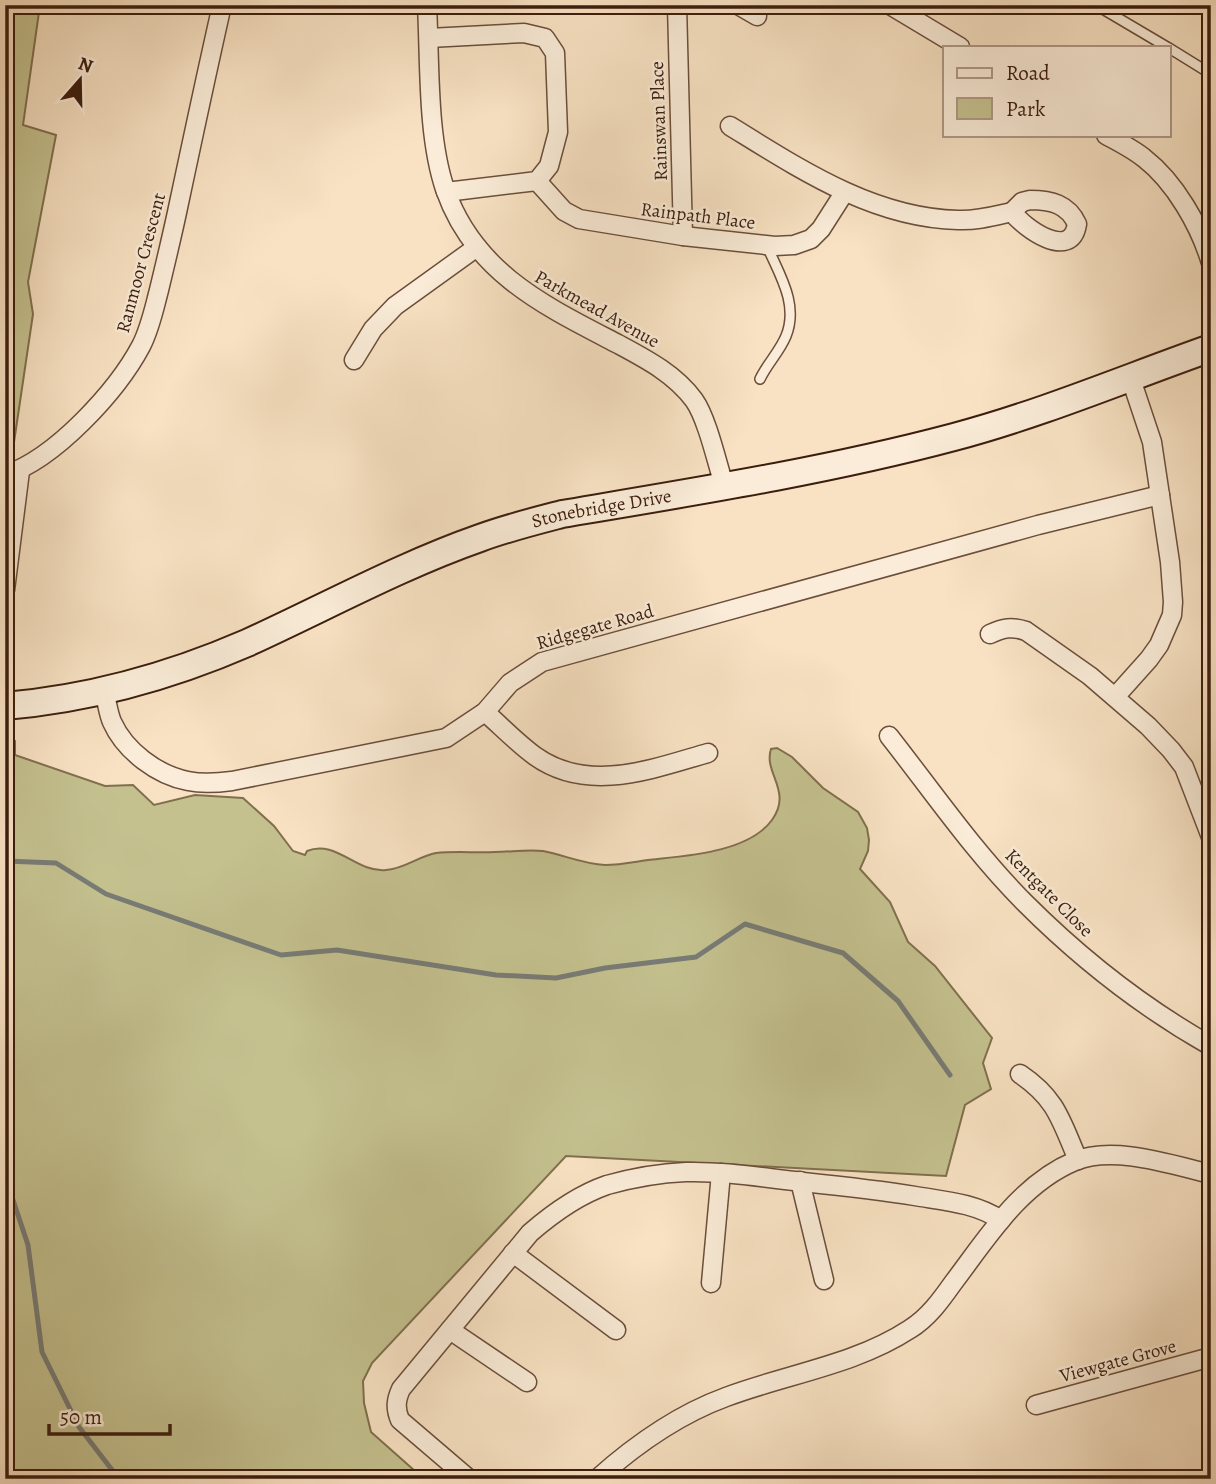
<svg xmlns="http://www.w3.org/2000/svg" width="1216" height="1484" viewBox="0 0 1216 1484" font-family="Alegreya,serif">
  <rect width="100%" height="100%" fill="#f8e2c3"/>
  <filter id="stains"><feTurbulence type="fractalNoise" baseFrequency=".00286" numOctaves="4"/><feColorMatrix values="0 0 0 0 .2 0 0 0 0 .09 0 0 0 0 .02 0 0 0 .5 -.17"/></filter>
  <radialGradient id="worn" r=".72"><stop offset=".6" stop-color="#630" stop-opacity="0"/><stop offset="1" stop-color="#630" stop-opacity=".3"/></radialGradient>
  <g fill="#c4c18f" stroke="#806f4e" stroke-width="2">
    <path d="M 5,5 L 40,5 L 23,125 L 56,135 L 28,282 L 33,314 L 5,503 Z"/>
    <path d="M 5,734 L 15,741 L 15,755 L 105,786 L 133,785 L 154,805 L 195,795 L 243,798 L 274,826 L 293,851 L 305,855 L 307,851 C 336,839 356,873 386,870 C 404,869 419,856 436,853 C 455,851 476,853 495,852 C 510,852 528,849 543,851 C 564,855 583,864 605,865 C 619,865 634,862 648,860 C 684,856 748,853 772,820 C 793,791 763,773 771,749 L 777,748 L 792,757 L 823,788 L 858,812 L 867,828 L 869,840 L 868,851 L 860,869 L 890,902 L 908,942 L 935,966 L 992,1038 L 983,1063 L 991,1089 L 965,1105 L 946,1176 L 566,1156 L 372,1363 L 363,1381 L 364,1403 L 371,1432 L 424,1479 L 5,1479 Z"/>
  </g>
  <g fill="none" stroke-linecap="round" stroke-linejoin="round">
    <g stroke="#787c76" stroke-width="5">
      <path d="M 5,861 L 56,863 L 106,894 L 281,955 L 337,950 L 496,975 L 556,978 L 605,968 L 696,957 L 745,924 L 843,953 L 898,1001 L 950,1075"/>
      <path d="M 5,1176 L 28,1245 L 42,1352 L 79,1427 L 119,1479"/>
    </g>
    <g stroke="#6b4e3b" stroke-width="12">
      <g id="lane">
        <path d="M 1096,5 L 1167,47"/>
        <path d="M 1169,48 L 1211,74"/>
        <path d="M 760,379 C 767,364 780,351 786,336 C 799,304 779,274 767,246"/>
      </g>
    </g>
    <g stroke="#6b4e3b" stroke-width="21">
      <g id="street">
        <path d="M 427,5 C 430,62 427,136 445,189 C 474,273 545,306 618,344 C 646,359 675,374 694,400 C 707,418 717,463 724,485"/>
        <path d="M 677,5 L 683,236"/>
        <path d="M 738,5 L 757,16"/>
        <path d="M 890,5 L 960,47"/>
        <path d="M 429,38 L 524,33 L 545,38 L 555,53 L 558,132 L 549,166 L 537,181 L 446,192"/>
        <path d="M 730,126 C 800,169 873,218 958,220 C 976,221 994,216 1012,212"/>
        <path d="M 1106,135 C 1119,142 1133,149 1144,158 C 1175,182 1200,226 1211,263"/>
        <path d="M 537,181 L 564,211 L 579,219 L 683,236 L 775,246 L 794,245 L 811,239 L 821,229 L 844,193"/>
        <path d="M 1030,200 C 1051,200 1068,204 1077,224 C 1071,262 1024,228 1012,212 L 1022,202 Z"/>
        <path d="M 354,360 L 373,329 L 395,306 L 477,247"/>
        <path d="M 5,475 C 55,459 117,391 141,346 C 150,329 154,309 159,290 C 166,261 173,232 179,203 C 193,137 207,71 222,5"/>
        <path d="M 5,590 L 20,471"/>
        <path d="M 990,634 C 1003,628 1012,626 1026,631 L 1090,676 L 1148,726 L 1171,750 L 1184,767 L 1211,837"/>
        <path d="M 104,691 C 107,701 108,713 112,722 C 125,751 157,775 188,781 C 202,784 217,783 232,781 L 446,738 L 485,712 L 510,683 L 542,662 L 1038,525 L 1160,495"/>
        <path d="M 1115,697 L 1149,659 L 1159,645 L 1172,615 L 1173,602 L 1170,562 L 1152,442 L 1130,376"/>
        <path d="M 485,712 C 501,726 517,743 535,756 C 588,794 652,769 708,753"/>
        <path d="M 889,736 C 933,792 974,852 1025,903 C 1080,958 1142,1007 1211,1046"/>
        <path d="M 1020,1074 C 1057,1099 1061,1121 1078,1160"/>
        <path d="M 800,1181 L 824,1280"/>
        <path d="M 513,1253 L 616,1330"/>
        <path d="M 711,1283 L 721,1173"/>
        <path d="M 450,1330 L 527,1382"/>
        <path d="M 1036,1405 L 1211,1357"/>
        <path d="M 469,1479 L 400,1420 C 395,1408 396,1400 401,1389 L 530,1233 C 553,1213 578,1195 607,1185 C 632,1178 661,1173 686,1172 C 726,1171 764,1178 803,1182 C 841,1186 878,1190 915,1196 C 945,1201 975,1203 1001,1220"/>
        <path d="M 597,1479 C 636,1444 677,1415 726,1397 C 787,1374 855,1365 910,1329 C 928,1318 941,1300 953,1283 C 988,1237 1020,1184 1075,1161 C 1114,1145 1172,1165 1211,1174"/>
      </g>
    </g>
    <g stroke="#3c1d0e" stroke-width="30">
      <g id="secondary">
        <path id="s1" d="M 5,706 C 87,699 171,676 247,643 C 324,608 400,566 480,538 C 507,528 535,521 562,514 C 693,492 826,471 954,437 C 1041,414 1126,378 1211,348"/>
      </g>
    </g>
    <use href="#lane" stroke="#faecd8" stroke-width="9"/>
    <use href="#street" stroke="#faecd8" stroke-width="18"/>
    <use href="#secondary" stroke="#faecd8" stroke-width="26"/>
  </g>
  <g text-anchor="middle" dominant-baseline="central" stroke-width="5" stroke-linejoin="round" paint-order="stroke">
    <g font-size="19" fill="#3c1d0e" stroke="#faecd8">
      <text transform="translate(659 121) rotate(-92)">Rainswan Place</text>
      <text transform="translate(698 216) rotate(7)">Rainpath Place</text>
      <text transform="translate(141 263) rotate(-75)">Ranmoor Crescent</text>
      <text transform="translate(597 309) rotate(29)">Parkmead Avenue</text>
      <text stroke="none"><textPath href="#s1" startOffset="632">Stonebridge Drive</textPath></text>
      <text transform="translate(595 627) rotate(-16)">Ridgegate Road</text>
      <text transform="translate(1049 893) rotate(45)">Kentgate Close</text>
      <text transform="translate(1118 1361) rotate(-15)">Viewgate Grove</text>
    </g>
  </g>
  <rect width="1216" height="1484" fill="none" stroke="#f8e2c3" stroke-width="28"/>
  <rect x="7" y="7" width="1202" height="1470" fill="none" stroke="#3c1d0e" stroke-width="3.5"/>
  <rect x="14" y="14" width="1188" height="1456" fill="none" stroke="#3c1d0e" stroke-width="2"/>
  <rect x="943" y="46" width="228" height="91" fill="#faecd8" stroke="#ae9987" stroke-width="2"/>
  <rect x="957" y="68" width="35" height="10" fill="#faecd8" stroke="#ae9987" stroke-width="2"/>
  <text x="1006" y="80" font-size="21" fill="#3c1d0e">Road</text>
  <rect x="957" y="98" width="35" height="21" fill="#c4c18f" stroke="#ae9987" stroke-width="2"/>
  <text x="1006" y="116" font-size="21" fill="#3c1d0e">Park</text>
  <g transform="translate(80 80) rotate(20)" stroke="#faecd8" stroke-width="5" paint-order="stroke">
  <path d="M0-5L12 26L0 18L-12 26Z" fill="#3c1d0e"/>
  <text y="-10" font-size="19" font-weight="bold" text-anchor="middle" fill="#3c1d0e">N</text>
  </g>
  <path d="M49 1424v10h121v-10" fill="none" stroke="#3c1d0e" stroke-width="3.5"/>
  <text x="60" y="1424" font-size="21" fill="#3c1d0e" stroke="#faecd8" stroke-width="5" paint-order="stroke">50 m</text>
  <rect width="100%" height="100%" filter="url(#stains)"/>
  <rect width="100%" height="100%" fill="url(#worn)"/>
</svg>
